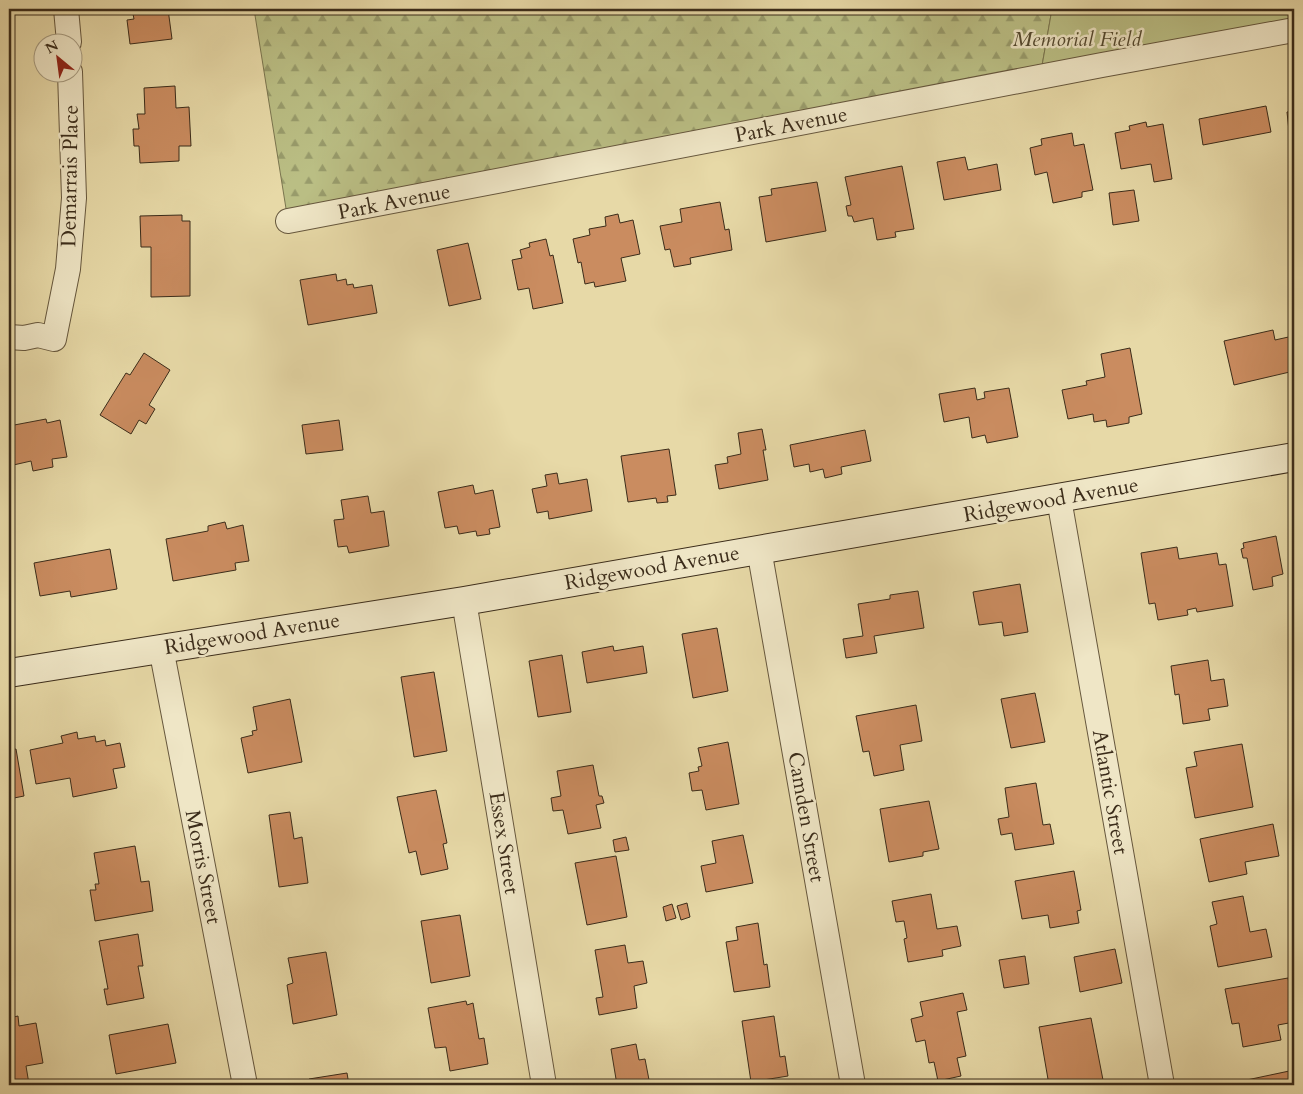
<svg xmlns="http://www.w3.org/2000/svg" width="1303" height="1094" viewBox="0 0 1303 1094" font-family="Cardo,serif">
  <defs>
    <pattern id="forest-firs" width="22" height="20" patternUnits="userSpaceOnUse" patternTransform="scale(1.25)"><rect width="22" height="20" fill="#babe84"/><path d="M5 1l3.5 6h-7zM16 11l3.5 6h-7z" fill="#989b6b"/></pattern>
  </defs>
  <rect width="100%" height="100%" fill="#e7d9a7"/>
  <filter id="stains"><feTurbulence type="fractalNoise" baseFrequency=".004" numOctaves="4"/><feColorMatrix values="0 0 0 0 .2 0 0 0 0 .09 0 0 0 0 .02 0 0 0 .5 -.17"/></filter>
  <radialGradient id="worn" r=".72"><stop offset=".6" stop-color="#630" stop-opacity="0"/><stop offset="1" stop-color="#630" stop-opacity=".3"/></radialGradient>
  <path fill="url(#forest-firs)" stroke="#7a754f" d="M 254,9 L 1052,9 L 1040,77 L 288,221 Z"/>
  <path fill="#babe84" stroke="#7a754f" d="M 1052,9 L 1294,9 L 1294,30 L 1040,77 Z"/>
  <g fill="#ca8c60" stroke="#3b2c1a">
    <path d="M 132,9 L 168,9 L 172,39 L 130,44 L 127,20 L 134,19 Z"/>
    <path d="M 175,86 L 176,108 L 189,107 L 191,146 L 179,146 L 179,161 L 140,163 L 139,146 L 134,146 L 133,129 L 139,129 L 137,114 L 145,114 L 144,88 Z"/>
    <path d="M 1266,106 L 1271,132 L 1203,145 L 1199,119 Z"/>
    <path d="M 1294,111 L 1294,130 L 1289,131 L 1287,112 Z"/>
    <path d="M 1146,122 L 1147,127 L 1163,124 L 1172,179 L 1154,182 L 1151,164 L 1121,169 L 1115,133 L 1130,130 L 1129,126 Z"/>
    <path d="M 1072,133 L 1074,146 L 1084,144 L 1093,190 L 1082,192 L 1082,197 L 1053,203 L 1047,172 L 1035,175 L 1030,148 L 1042,145 L 1041,139 Z"/>
    <path d="M 965,157 L 968,170 L 997,164 L 1001,190 L 944,200 L 937,162 Z"/>
    <path d="M 902,166 L 914,229 L 895,232 L 896,237 L 877,240 L 873,218 L 854,222 L 852,216 L 848,216 L 846,206 L 851,205 L 845,177 Z"/>
    <path d="M 817,182 L 826,231 L 766,242 L 759,197 L 772,195 L 771,189 Z"/>
    <path d="M 1134,190 L 1139,221 L 1113,225 L 1109,193 Z"/>
    <path d="M 720,202 L 725,230 L 729,229 L 732,250 L 690,258 L 691,264 L 674,267 L 670,249 L 665,250 L 660,226 L 682,222 L 680,209 Z"/>
    <path d="M 618,214 L 620,223 L 633,220 L 640,254 L 621,258 L 626,281 L 595,287 L 594,282 L 585,284 L 581,262 L 578,263 L 573,239 L 590,235 L 589,229 L 606,226 L 605,217 Z"/>
    <path d="M 182,215 L 182,221 L 190,221 L 190,296 L 151,297 L 151,247 L 141,247 L 140,216 Z"/>
    <path d="M 546,239 L 550,256 L 553,255 L 563,303 L 533,309 L 529,288 L 518,290 L 512,260 L 522,258 L 520,250 L 530,247 L 529,243 Z"/>
    <path d="M 468,243 L 481,299 L 449,306 L 437,250 Z"/>
    <path d="M 336,274 L 337,281 L 346,279 L 347,285 L 353,284 L 354,288 L 372,285 L 377,313 L 308,325 L 300,280 Z"/>
    <path d="M 1273,330 L 1275,340 L 1293,336 L 1294,344 L 1294,371 L 1234,385 L 1224,341 Z"/>
    <path d="M 1130,348 L 1142,414 L 1129,417 L 1129,423 L 1107,427 L 1106,420 L 1094,422 L 1093,414 L 1068,419 L 1062,390 L 1087,385 L 1086,381 L 1105,377 L 1101,354 Z"/>
    <path d="M 144,353 L 170,370 L 149,405 L 155,409 L 146,424 L 139,420 L 131,434 L 100,415 L 126,373 L 130,375 Z"/>
    <path d="M 975,388 L 977,400 L 985,398 L 984,392 L 1009,388 L 1018,437 L 987,443 L 985,435 L 972,438 L 969,417 L 944,422 L 939,394 Z"/>
    <path d="M 46,419 L 47,423 L 60,420 L 67,457 L 52,459 L 53,467 L 33,471 L 31,461 L 9,466 L 9,426 Z"/>
    <path d="M 339,420 L 343,450 L 306,454 L 302,425 Z"/>
    <path d="M 762,429 L 766,450 L 763,450 L 768,480 L 719,489 L 715,465 L 728,463 L 727,457 L 741,454 L 738,433 Z"/>
    <path d="M 865,430 L 871,461 L 841,467 L 842,474 L 825,478 L 823,469 L 810,472 L 809,464 L 794,467 L 790,445 Z"/>
    <path d="M 669,449 L 676,495 L 667,496 L 668,502 L 657,503 L 656,498 L 628,502 L 621,456 Z"/>
    <path d="M 557,473 L 559,484 L 587,479 L 592,511 L 549,519 L 548,511 L 537,513 L 532,489 L 547,486 L 545,475 Z"/>
    <path d="M 473,485 L 475,494 L 493,490 L 500,527 L 489,529 L 490,534 L 477,536 L 476,531 L 459,534 L 457,526 L 445,528 L 438,492 Z"/>
    <path d="M 368,496 L 371,513 L 384,511 L 389,546 L 349,553 L 347,546 L 338,547 L 334,520 L 344,519 L 341,500 Z"/>
    <path d="M 225,522 L 227,529 L 243,525 L 249,561 L 235,563 L 236,570 L 173,581 L 166,539 L 208,531 L 208,526 Z"/>
    <path d="M 1276,536 L 1283,574 L 1272,577 L 1273,586 L 1253,590 L 1247,558 L 1243,558 L 1241,549 L 1244,548 L 1243,543 Z"/>
    <path d="M 1177,547 L 1179,559 L 1217,553 L 1219,565 L 1226,564 L 1233,606 L 1197,612 L 1196,608 L 1187,610 L 1188,615 L 1158,620 L 1155,603 L 1149,604 L 1141,553 Z"/>
    <path d="M 110,549 L 117,589 L 71,597 L 70,591 L 40,596 L 34,563 Z"/>
    <path d="M 1020,584 L 1028,632 L 1004,636 L 1002,622 L 979,625 L 973,592 Z"/>
    <path d="M 918,591 L 924,628 L 874,636 L 877,653 L 846,658 L 843,639 L 863,636 L 858,604 L 890,599 L 890,595 Z"/>
    <path d="M 717,628 L 728,691 L 693,698 L 682,634 Z"/>
    <path d="M 613,646 L 614,651 L 643,646 L 647,673 L 587,683 L 582,652 Z"/>
    <path d="M 562,655 L 571,712 L 538,717 L 529,661 Z"/>
    <path d="M 1208,660 L 1211,681 L 1224,679 L 1228,706 L 1208,709 L 1210,720 L 1183,724 L 1179,694 L 1175,695 L 1171,666 Z"/>
    <path d="M 434,672 L 447,751 L 414,757 L 401,677 Z"/>
    <path d="M 1035,693 L 1045,742 L 1011,748 L 1001,699 Z"/>
    <path d="M 290,699 L 302,762 L 248,773 L 241,738 L 253,735 L 252,731 L 257,730 L 253,707 Z"/>
    <path d="M 916,705 L 922,741 L 900,745 L 904,770 L 874,776 L 869,751 L 863,752 L 856,716 Z"/>
    <path d="M 77,732 L 78,739 L 95,736 L 96,742 L 105,740 L 106,746 L 120,743 L 125,767 L 113,769 L 117,788 L 73,797 L 70,778 L 36,784 L 30,750 L 63,743 L 61,736 Z"/>
    <path d="M 728,742 L 739,804 L 706,810 L 702,790 L 692,791 L 689,773 L 699,771 L 698,767 L 702,766 L 698,748 Z"/>
    <path d="M 1242,744 L 1253,807 L 1195,818 L 1186,768 L 1197,766 L 1194,752 Z"/>
    <path d="M 16,749 L 24,796 L 9,799 L 9,750 Z"/>
    <path d="M 593,765 L 599,796 L 602,796 L 604,803 L 596,805 L 601,828 L 568,834 L 563,810 L 553,811 L 551,798 L 561,796 L 557,771 Z"/>
    <path d="M 1036,783 L 1043,825 L 1050,824 L 1054,844 L 1015,850 L 1012,833 L 1001,835 L 998,819 L 1009,817 L 1005,788 Z"/>
    <path d="M 436,790 L 447,843 L 443,844 L 448,869 L 421,875 L 416,851 L 409,853 L 397,797 Z"/>
    <path d="M 929,801 L 939,849 L 923,852 L 923,856 L 889,862 L 880,809 Z"/>
    <path d="M 290,812 L 294,839 L 302,837 L 308,883 L 279,887 L 269,815 Z"/>
    <path d="M 1273,824 L 1279,856 L 1245,862 L 1247,874 L 1209,882 L 1200,839 Z"/>
    <path d="M 743,835 L 753,883 L 706,892 L 701,866 L 716,863 L 712,841 Z"/>
    <path d="M 626,837 L 629,850 L 615,852 L 613,840 Z"/>
    <path d="M 135,846 L 141,882 L 149,881 L 153,911 L 95,921 L 90,890 L 96,890 L 95,884 L 99,884 L 94,853 Z"/>
    <path d="M 616,856 L 627,917 L 587,925 L 575,863 Z"/>
    <path d="M 1074,871 L 1081,910 L 1077,911 L 1079,923 L 1050,928 L 1048,915 L 1022,919 L 1015,881 Z"/>
    <path d="M 931,894 L 937,929 L 957,926 L 961,946 L 942,950 L 943,956 L 908,962 L 904,939 L 907,938 L 904,921 L 896,922 L 892,901 Z"/>
    <path d="M 1243,896 L 1250,932 L 1266,929 L 1272,957 L 1218,967 L 1210,926 L 1217,924 L 1212,902 Z"/>
    <path d="M 687,903 L 690,917 L 681,920 L 677,906 Z"/>
    <path d="M 672,904 L 676,918 L 666,921 L 663,907 Z"/>
    <path d="M 460,915 L 470,976 L 431,983 L 421,921 Z"/>
    <path d="M 758,923 L 764,965 L 767,964 L 770,987 L 734,992 L 726,942 L 738,940 L 736,927 Z"/>
    <path d="M 138,934 L 143,966 L 138,966 L 144,998 L 107,1005 L 104,989 L 108,989 L 99,941 Z"/>
    <path d="M 625,945 L 628,963 L 643,961 L 647,983 L 634,986 L 637,1008 L 599,1015 L 596,998 L 603,997 L 595,950 Z"/>
    <path d="M 1115,949 L 1122,983 L 1080,992 L 1074,957 Z"/>
    <path d="M 326,952 L 337,1015 L 293,1024 L 287,985 L 293,983 L 288,958 Z"/>
    <path d="M 1025,956 L 1029,984 L 1004,988 L 999,960 Z"/>
    <path d="M 1288,978 L 1294,1012 L 1294,1022 L 1278,1025 L 1281,1040 L 1243,1047 L 1239,1023 L 1232,1024 L 1225,989 Z"/>
    <path d="M 963,993 L 967,1010 L 957,1012 L 966,1056 L 957,1058 L 961,1076 L 938,1081 L 934,1062 L 929,1063 L 925,1040 L 916,1042 L 911,1019 L 923,1016 L 920,1002 Z"/>
    <path d="M 466,1001 L 467,1005 L 473,1003 L 479,1039 L 484,1038 L 488,1064 L 450,1071 L 446,1047 L 435,1048 L 428,1008 Z"/>
    <path d="M 18,1016 L 19,1026 L 36,1023 L 43,1063 L 26,1066 L 29,1084 L 9,1085 L 9,1018 Z"/>
    <path d="M 774,1016 L 780,1057 L 785,1056 L 788,1076 L 751,1082 L 742,1021 Z"/>
    <path d="M 1091,1018 L 1103,1080 L 1074,1085 L 1049,1085 L 1039,1027 Z"/>
    <path d="M 168,1024 L 176,1063 L 116,1074 L 109,1035 Z"/>
    <path d="M 636,1044 L 639,1060 L 645,1059 L 650,1085 L 617,1085 L 611,1049 Z"/>
    <path d="M 1294,1070 L 1294,1085 L 1243,1085 L 1242,1081 Z"/>
    <path d="M 347,1073 L 349,1085 L 310,1085 L 309,1079 Z"/>
  </g>
  <g fill="none" stroke-linecap="round" stroke-linejoin="round">
    <g stroke="#66573d" stroke-width="26">
      <g id="street">
        <path d="M 66,9 L 69,42"/>
        <path d="M 288,221 L 1102,65 L 1294,30"/>
        <path d="M 9,337 L 24,338 L 38,335 L 54,339 L 68,269 L 74,198 L 70,72"/>
        <path d="M 1059,499 L 1162,1085"/>
        <path d="M 759,549 L 853,1085"/>
        <path d="M 464,601 L 544,1085"/>
        <path d="M 161,648 L 245,1085"/>
      </g>
    </g>
    <g stroke="#3b2c1a" stroke-width="30">
      <path id="secondary" d="M 9,673 L 464,601 L 1294,457"/>
    </g>
    <use href="#street" stroke="#efe6c6" stroke-width="24"/>
    <use href="#secondary" stroke="#efe6c6" stroke-width="28"/>
  </g>
  <g text-anchor="middle" dominant-baseline="central" stroke-width="5" stroke-linejoin="round" paint-order="stroke">
    <g font-size="21" font-style="italic" fill="#54492f" stroke="#efe6c6">
      <text x="1077" y="39">Memorial Field</text>
    </g>
    <g font-size="21" fill="#3b2c1a" stroke="#efe6c6">
      <text transform="translate(791 125) rotate(-11)">Park Avenue</text>
      <text transform="translate(70 176) rotate(-89)">Demarrais Place</text>
      <text transform="translate(394 202) rotate(-11)">Park Avenue</text>
      <text transform="translate(1051 500) rotate(-10)">Ridgewood Avenue</text>
      <text transform="translate(652 568) rotate(-10)">Ridgewood Avenue</text>
      <text transform="translate(252 634) rotate(-9)">Ridgewood Avenue</text>
      <text transform="translate(1110 792) rotate(80)">Atlantic Street</text>
      <text transform="translate(806 817) rotate(80)">Camden Street</text>
      <text transform="translate(504 843) rotate(81)">Essex Street</text>
      <text transform="translate(203 867) rotate(79)">Morris Street</text>
    </g>
  </g>
  <rect width="1303" height="1094" fill="none" stroke="#e7d9a7" stroke-width="30"/>
  <rect x="10" y="10" width="1283" height="1074" fill="none" stroke="#3b2c1a" stroke-width="2.5"/>
  <rect x="15" y="15" width="1273" height="1064" fill="none" stroke="#3b2c1a"/>
  <g transform="translate(58 58) rotate(331)"><circle r="24" fill="#efe6c6" stroke="#a79c81"/>
  <path d="M0-4L9 19L0 12L-9 19Z" fill="#8f2418"/>
  <text y="-8" font-size="14" font-weight="bold" text-anchor="middle" fill="#3b2c1a">N</text>
  </g>
  <rect width="100%" height="100%" filter="url(#stains)"/>
  <rect width="100%" height="100%" fill="url(#worn)"/>
</svg>
